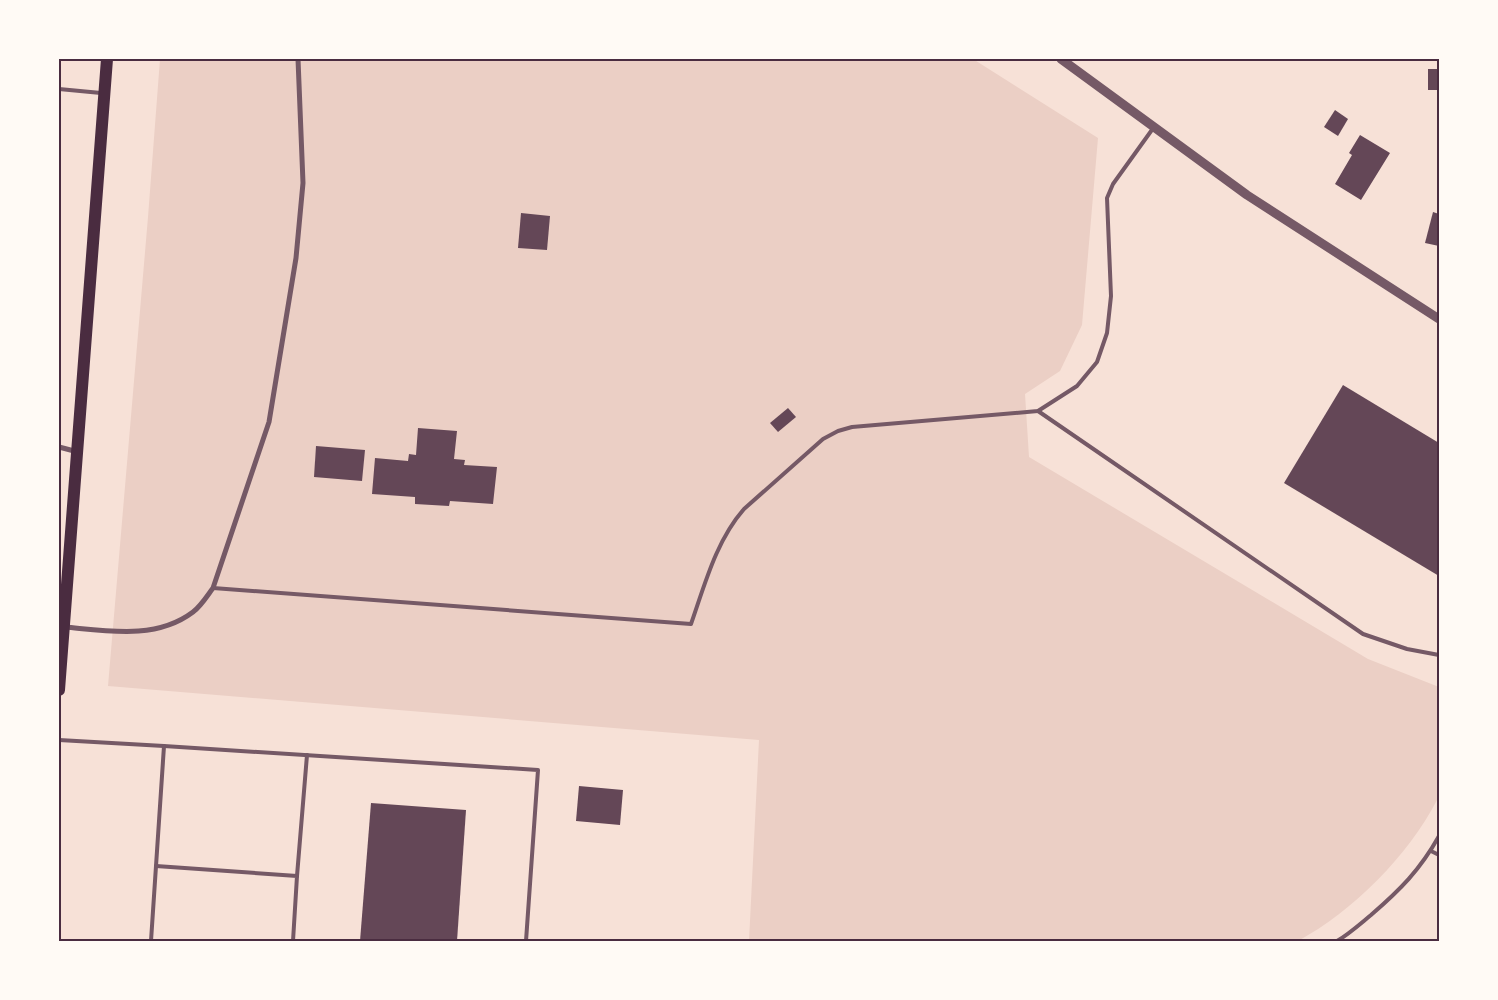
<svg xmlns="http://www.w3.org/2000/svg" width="1498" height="1000" viewBox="0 0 1498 1000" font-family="'Playfair Display',serif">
  <rect width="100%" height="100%" fill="#f7e1d7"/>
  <path fill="#ebcfc5" d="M 160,59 L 973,59 L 1098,138 L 1082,325 L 1060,371 L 1025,394 L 1029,457 L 1368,659 L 1439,687 L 1439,801 L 1437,800 C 1408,856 1353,911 1298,941 L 749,941 L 759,740 L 108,686 L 148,217 Z"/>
  <g fill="#644757">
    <rect x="1428" y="69" width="11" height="21"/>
    <path d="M 1335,110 L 1348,119 L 1338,136 L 1324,127 Z"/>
    <path d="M 1360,135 L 1390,153 L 1361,200 L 1335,184 L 1352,155 L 1349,153 Z"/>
    <path d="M 1433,212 L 1439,214 L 1439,246 L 1425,243 Z"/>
    <path d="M 521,213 L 550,216 L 547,250 L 518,248 Z"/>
    <path d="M 1343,385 L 1439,443 L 1439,576 L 1284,483 Z"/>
    <path d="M 788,408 L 796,417 L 778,432 L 770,423 Z"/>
    <path d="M 418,428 L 457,431 L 454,459 L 465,460 L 464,465 L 497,467 L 493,504 L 450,501 L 449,506 L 415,504 L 415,497 L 372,494 L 375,458 L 408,461 L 409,454 L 416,455 Z"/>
    <path d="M 316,446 L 365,450 L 362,481 L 314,477 Z"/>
    <path d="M 579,786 L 623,790 L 620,825 L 576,821 Z"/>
    <path d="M 371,803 L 466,810 L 457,941 L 360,941 Z"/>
  </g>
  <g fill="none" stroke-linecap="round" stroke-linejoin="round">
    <g stroke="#755966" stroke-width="4">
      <path d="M 59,89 L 101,93"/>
      <path d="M 1038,411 L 1363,634 L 1407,649 L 1439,655"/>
      <path d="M 213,588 L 691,624 C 705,584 716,541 744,509 L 823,439 L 838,431 L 852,427 L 1038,411 L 1077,386 L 1097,362 L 1107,333 L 1111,296 L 1107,198 L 1113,184 L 1154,127"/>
      <path d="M 59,740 L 164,746 L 538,770 L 526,941"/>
      <path d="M 1431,851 L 1439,855"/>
      <path d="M 156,866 L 297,876 L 293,941"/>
      <path d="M 297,876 L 307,755"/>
      <path d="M 151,941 L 164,746"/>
      <path d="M 1337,941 C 1349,934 1360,924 1371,915 C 1400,890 1420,870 1439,836"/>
    </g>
    <g stroke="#755966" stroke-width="5">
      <path d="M 59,447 L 78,452"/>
      <path d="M 65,627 C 108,631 156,640 193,612 C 201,606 207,596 213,588 L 269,422 L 296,258 L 303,183 L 298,59"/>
    </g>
    <path stroke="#755966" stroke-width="9" d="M 1061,59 L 1247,195 L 1439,319"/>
    <path stroke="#4a2c40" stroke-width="12" d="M 59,690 L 107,59"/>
  </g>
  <rect width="1498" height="1000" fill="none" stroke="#fffaf5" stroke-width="120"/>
  <rect x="60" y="60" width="1378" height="880" fill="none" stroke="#4a2c40" stroke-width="2"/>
</svg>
